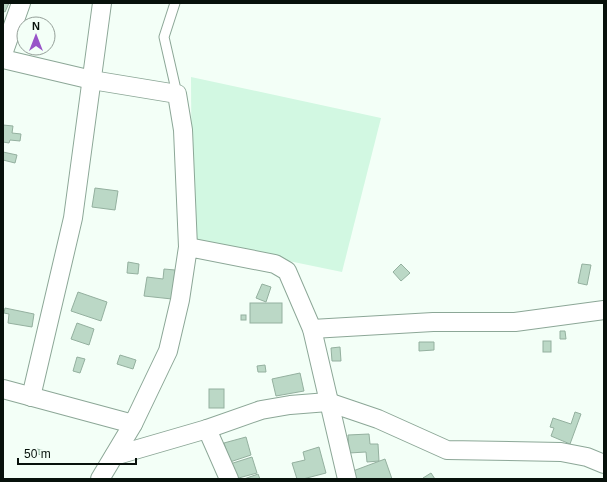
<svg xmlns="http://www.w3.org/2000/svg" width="607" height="482" viewBox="0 0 607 482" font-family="Helvetica,sans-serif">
  <rect width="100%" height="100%" fill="#f3fff7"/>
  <path fill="#d2f8e2" d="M 191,77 L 381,118 L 342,272 L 192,241 Z"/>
  <g fill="#bbd8c6" stroke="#94b09f">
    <path d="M 3,3 L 9,3 L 5,12 L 3,11 Z"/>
    <path d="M 3,125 L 13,126 L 12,133 L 21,134 L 20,141 L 10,140 L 9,143 L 3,142 Z"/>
    <path d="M 3,152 L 17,155 L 15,163 L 3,160 Z"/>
    <path d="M 95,188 L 118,191 L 115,210 L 92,207 Z"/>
    <path d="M 128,262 L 139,264 L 138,274 L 127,273 Z"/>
    <path d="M 401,264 L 410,273 L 401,281 L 393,272 Z"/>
    <path d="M 582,264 L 591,265 L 587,285 L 578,283 Z"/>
    <path d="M 164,269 L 175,270 L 172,299 L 144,296 L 147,277 L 163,279 Z"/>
    <path d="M 262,284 L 271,287 L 266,302 L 256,298 Z"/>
    <path d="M 78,292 L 107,302 L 101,321 L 71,311 Z"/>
    <rect x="250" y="303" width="32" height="20"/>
    <path d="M 5,308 L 34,314 L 32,327 L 8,323 L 9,314 L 4,313 Z"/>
    <rect x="241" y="315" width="5" height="5"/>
    <path d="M 77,323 L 94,329 L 89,345 L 71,339 Z"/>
    <path d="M 560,331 L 565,331 L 566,339 L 560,339 Z"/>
    <rect x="543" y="341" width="8" height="11"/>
    <path d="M 419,342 L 434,342 L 434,350 L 419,351 Z"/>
    <path d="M 340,347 L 341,361 L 332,361 L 331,348 Z"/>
    <path d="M 120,355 L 136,360 L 133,369 L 117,364 Z"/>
    <path d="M 77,357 L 85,359 L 80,373 L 73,371 Z"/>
    <path d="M 265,365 L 266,372 L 258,372 L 257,366 Z"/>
    <path d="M 300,373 L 304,391 L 276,396 L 272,379 Z"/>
    <rect x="209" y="389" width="15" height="19"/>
    <path d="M 575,412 L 581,414 L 570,444 L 551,436 L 554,428 L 550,427 L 553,418 L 571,424 Z"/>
    <path d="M 369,434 L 370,444 L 378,444 L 379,461 L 367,462 L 366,452 L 349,453 L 348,435 Z"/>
    <path d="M 246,437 L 251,455 L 230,462 L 224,443 Z"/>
    <path d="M 319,447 L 326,473 L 303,479 L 297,479 L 292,463 L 305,460 L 303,452 Z"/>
    <path d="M 37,449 L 45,451 L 43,456 L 36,453 Z"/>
    <path d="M 252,457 L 257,473 L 235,479 L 230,464 Z"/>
    <path d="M 385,459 L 392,479 L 356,479 L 353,471 Z"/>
    <path d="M 431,473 L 435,479 L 423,479 L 423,478 Z"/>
    <path d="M 258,474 L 260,479 L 244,479 Z"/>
  </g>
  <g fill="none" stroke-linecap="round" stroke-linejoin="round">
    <g stroke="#8ca797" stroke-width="11">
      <path id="service" d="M 175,3 L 164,37 L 177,94"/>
    </g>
    <g stroke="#8ca797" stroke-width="20">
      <g id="minor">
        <path d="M 3,54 L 21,3"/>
        <path d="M 3,59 L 92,80 L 177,94 L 183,130 L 188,247"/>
        <path d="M 312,329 L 433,322 L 515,322 L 604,310"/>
        <path d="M 3,389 L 133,424"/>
        <path d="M 31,397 L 73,218 L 102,3"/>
        <path d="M 207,429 L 229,479"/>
        <path d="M 114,456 L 207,429 L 261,410 L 290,405 L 328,402 L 378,419 L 447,450 L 561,452 L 587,457 L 604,464"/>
        <path d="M 100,479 L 133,424 L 168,351 L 180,300 L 188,247 L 275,264 L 287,271 L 312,329 L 347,479"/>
      </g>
    </g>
    <use href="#service" stroke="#fff" stroke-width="9"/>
    <use href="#minor" stroke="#fff" stroke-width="18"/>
  </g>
  <rect width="607" height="482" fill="none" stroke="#07110b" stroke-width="8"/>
  <g transform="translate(36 36)"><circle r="19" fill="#f3fff7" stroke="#95a099"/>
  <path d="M0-3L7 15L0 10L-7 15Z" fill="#9854c8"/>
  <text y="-6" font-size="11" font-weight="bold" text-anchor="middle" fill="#07110b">N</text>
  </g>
  <path d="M18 458v6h118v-6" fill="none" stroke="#07110b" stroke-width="2"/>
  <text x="24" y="458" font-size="12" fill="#07110b" stroke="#f3fff7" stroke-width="3" paint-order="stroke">50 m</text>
</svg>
